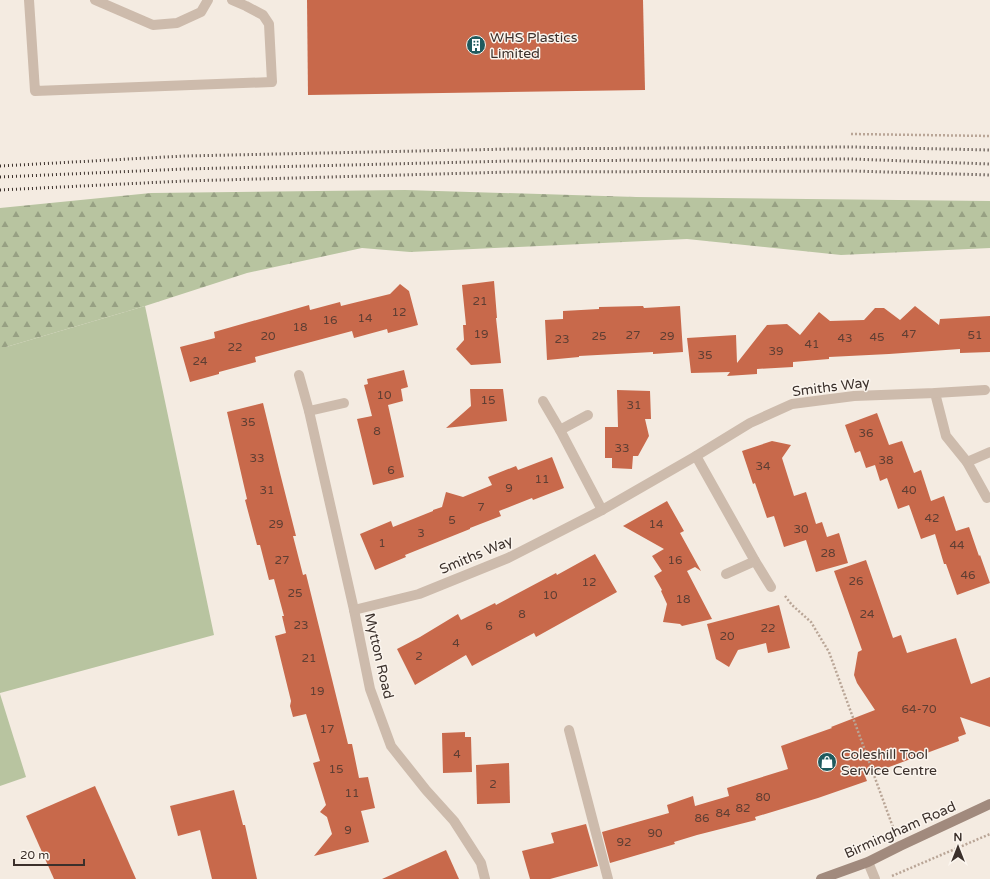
<svg xmlns="http://www.w3.org/2000/svg" width="990" height="879" viewBox="0 0 990 879" font-family="'Varela Round',sans-serif">
  <defs>
    <pattern id="forest-firs" width="22" height="20" patternUnits="userSpaceOnUse"><rect width="22" height="20" fill="#b8c4a0"/><path d="M5 1l3.5 6h-7zM16 11l3.5 6h-7z" fill="#97a083"/></pattern>
  </defs>
  <rect width="100%" height="100%" fill="#f4ebe1"/>
  <g fill="#b8c4a0">
    <path d="M 145,306 L 214,635 L 0,693 L 0,347 L 6,347 Z"/>
    <path d="M 0,694 L 26,777 L 0,786 Z"/>
  </g>
  <path fill="url(#forest-firs)" d="M 405,190 L 636,197 L 990,201 L 990,248 L 841,255 L 687,239 L 410,252 L 362,248 L 247,273 L 145,306 L 6,347 L 0,347 L 0,208 L 151,193 Z"/>
  <g fill="#c8694b">
    <path d="M 307,0 L 643,0 L 645,90 L 308,95 Z"/>
    <path d="M 494,281 L 497,318 L 496,318 L 501,363 L 471,365 L 456,349 L 464,340 L 463,325 L 466,325 L 462,285 Z"/>
    <path d="M 400,284 L 409,291 L 418,325 L 388,333 L 387,329 L 354,338 L 352,331 L 255,357 L 256,362 L 219,372 L 219,374 L 190,382 L 180,347 L 215,338 L 214,332 L 309,305 L 310,310 L 340,302 L 341,306 L 390,294 Z"/>
    <path d="M 643,306 L 644,308 L 680,306 L 683,352 L 653,354 L 653,352 L 579,356 L 579,357 L 547,360 L 545,320 L 563,319 L 563,311 L 599,309 L 599,307 Z"/>
    <path d="M 915,306 L 939,325 L 940,319 L 990,316 L 990,352 L 960,353 L 960,349 L 889,354 L 829,357 L 829,359 L 793,362 L 793,367 L 757,369 L 757,374 L 727,376 L 730,372 L 691,373 L 687,338 L 736,335 L 737,363 L 767,325 L 787,324 L 800,335 L 819,312 L 830,321 L 864,320 L 875,308 L 884,308 L 900,320 Z"/>
    <path d="M 404,370 L 408,387 L 401,389 L 403,401 L 388,405 L 404,477 L 373,485 L 357,419 L 372,416 L 364,385 L 368,384 L 367,379 Z"/>
    <path d="M 470,389 L 503,389 L 507,421 L 446,428 L 471,406 Z"/>
    <path d="M 617,390 L 650,391 L 651,419 L 645,419 L 649,436 L 638,456 L 633,456 L 632,469 L 612,468 L 612,458 L 605,458 L 605,427 L 618,427 Z"/>
    <path d="M 263,403 L 280,473 L 296,536 L 293,536 L 303,575 L 306,574 L 348,744 L 352,744 L 359,778 L 368,777 L 375,808 L 361,811 L 369,842 L 314,856 L 332,834 L 327,817 L 320,812 L 326,805 L 313,763 L 320,761 L 306,714 L 293,717 L 290,706 L 291,701 L 275,636 L 286,633 L 282,616 L 284,616 L 274,579 L 269,580 L 260,545 L 257,545 L 245,500 L 247,499 L 227,412 Z"/>
    <path d="M 877,413 L 889,445 L 902,441 L 914,473 L 921,470 L 931,501 L 944,496 L 956,531 L 969,527 L 979,556 L 980,555 L 990,583 L 957,595 L 946,564 L 944,564 L 935,534 L 921,539 L 909,505 L 898,509 L 887,478 L 880,481 L 875,465 L 866,468 L 860,451 L 855,453 L 845,425 Z"/>
    <path d="M 772,441 L 791,445 L 782,458 L 794,496 L 806,492 L 816,524 L 822,522 L 827,537 L 839,533 L 848,563 L 816,572 L 806,540 L 784,547 L 774,516 L 767,518 L 755,483 L 753,484 L 742,451 Z"/>
    <path d="M 552,457 L 564,488 L 533,500 L 532,498 L 499,511 L 501,516 L 470,528 L 470,529 L 405,555 L 406,557 L 375,570 L 360,534 L 391,521 L 393,527 L 433,511 L 433,510 L 442,507 L 446,492 L 463,497 L 492,485 L 488,477 L 516,466 L 518,470 Z"/>
    <path d="M 667,501 L 684,531 L 680,533 L 701,571 L 695,567 L 687,571 L 712,619 L 682,626 L 680,624 L 663,622 L 667,604 L 661,591 L 662,590 L 654,576 L 662,571 L 652,556 L 664,549 L 623,526 Z"/>
    <path d="M 595,554 L 617,592 L 536,637 L 534,633 L 472,666 L 466,655 L 415,685 L 397,649 L 420,637 L 458,614 L 461,620 L 495,603 L 496,605 L 556,573 L 557,575 Z"/>
    <path d="M 866,560 L 893,638 L 901,635 L 907,653 L 956,638 L 971,684 L 990,677 L 990,727 L 960,717 L 966,734 L 958,737 L 959,741 L 865,776 L 867,781 L 818,798 L 755,817 L 756,820 L 697,835 L 674,842 L 675,844 L 610,863 L 602,832 L 669,813 L 667,805 L 693,796 L 695,806 L 729,796 L 727,788 L 788,769 L 781,746 L 832,728 L 831,727 L 875,710 L 857,683 L 854,675 L 858,652 L 862,650 L 834,571 Z"/>
    <path d="M 779,605 L 790,648 L 768,653 L 766,643 L 738,650 L 729,667 L 716,659 L 707,624 Z"/>
    <path d="M 465,732 L 465,737 L 471,737 L 472,772 L 443,773 L 442,733 Z"/>
    <path d="M 509,763 L 510,803 L 477,804 L 476,765 Z"/>
    <path d="M 95,786 L 136,879 L 54,879 L 26,816 Z"/>
    <path d="M 234,790 L 243,825 L 245,825 L 257,879 L 212,879 L 200,830 L 178,836 L 170,806 Z"/>
    <path d="M 586,824 L 598,866 L 550,879 L 530,879 L 522,851 L 554,843 L 551,833 Z"/>
    <path d="M 446,850 L 459,879 L 382,879 Z"/>
  </g>
  <g fill="none" stroke-linecap="round" stroke-linejoin="round">
    <g stroke="#b9a596" stroke-width="2.5" stroke-dasharray="2 2" stroke-linecap="butt">
      <path d="M 851,134 L 990,136"/>
      <path d="M 785,596 L 792,605 L 811,622 L 829,652 L 894,830"/>
      <path d="M 892,876 L 990,834"/>
    </g>
    <g stroke="#cdbbac" stroke-width="10">
      <path d="M 29,0 L 35,91 L 272,82 L 269,24 L 263,15 L 246,6 L 232,0"/>
      <path d="M 95,0 L 153,25 L 177,23 L 201,12 L 208,0"/>
      <path d="M 569,730 L 608,879"/>
    </g>
    <g stroke="#cdbbac" stroke-width="10">
      <path d="M 299,375 L 309,411 L 354,610 L 370,689 L 391,746 L 426,790 L 454,821 L 481,863 L 485,879"/>
      <path d="M 935,393 L 946,436 L 967,462 L 987,498"/>
      <path d="M 543,401 L 560,430 L 602,510"/>
      <path d="M 309,411 L 344,403"/>
      <path d="M 560,430 L 588,415"/>
      <path d="M 696,456 L 755,561 L 771,587"/>
      <path d="M 967,462 L 990,452"/>
      <path d="M 726,574 L 755,561"/>
      <path d="M 354,610 L 419,594 L 508,558 L 602,510 L 696,456 L 750,423 L 792,404 L 854,396 L 935,393 L 985,390"/>
      <path d="M 868,862 L 875,879"/>
    </g>
    <path stroke="#a18a7d" stroke-width="10" d="M 821,879 L 868,862 L 900,846 L 990,804"/>
    <g stroke="#3b302b" stroke-width="3" stroke-dasharray="1 3" stroke-linecap="butt">
      <path d="M 0,166 L 184,156 L 511,149 L 851,147 L 990,150"/>
      <path d="M 0,177 L 185,169 L 512,161 L 851,159 L 990,164"/>
      <path d="M 0,190 L 185,181 L 510,172 L 853,171 L 990,175"/>
    </g>
  </g>
  <defs>
    <g id="building-disc" transform="scale(1)"><circle r="9.5" fill="#1f5a5e" stroke="#fbf5ee"/><path d="M-4-6H4V6H1V3H-1V6H-4ZM-2.5-4.3h1.7v1.8h-1.7ZM.8-4.3h1.7v1.8H.8ZM-2.5-1h1.7V.8h-1.7ZM.8-1h1.7V.8H.8Z" fill="#fff"/></g>
    <g id="shop-disc" transform="scale(1)"><circle r="9.5" fill="#1f5a5e" stroke="#fbf5ee"/><path d="M-5-2.5h2.3a2.7 3.5 0 0 1 5.4 0H5L5.5 6h-11ZM-1.5-2.5h3a1.5 2.3 0 0 0-3 0Z" fill="#fff"/></g>
  </defs>
  <g fill-rule="evenodd">
    <use href="#building-disc" x="476" y="45"/>
    <use href="#shop-disc" x="827" y="762"/>
  </g>
  <g text-anchor="middle" dominant-baseline="central" stroke-width="3" stroke-linejoin="round" paint-order="stroke">
    <g font-size="12" fill="#5e3e33">
      <text x="480" y="301">21</text>
      <text x="399" y="312">12</text>
      <text x="365" y="318">14</text>
      <text x="330" y="320">16</text>
      <text x="300" y="327">18</text>
      <text x="481" y="334">19</text>
      <text x="909" y="334">47</text>
      <text x="633" y="335">27</text>
      <text x="975" y="335">51</text>
      <text x="268" y="336">20</text>
      <text x="599" y="336">25</text>
      <text x="667" y="336">29</text>
      <text x="877" y="337">45</text>
      <text x="845" y="338">43</text>
      <text x="562" y="339">23</text>
      <text x="812" y="344">41</text>
      <text x="235" y="347">22</text>
      <text x="776" y="351">39</text>
      <text x="705" y="355">35</text>
      <text x="200" y="361">24</text>
      <text x="384" y="395">10</text>
      <text x="488" y="400">15</text>
      <text x="634" y="405">31</text>
      <text x="248" y="422">35</text>
      <text x="377" y="431">8</text>
      <text x="866" y="433">36</text>
      <text x="622" y="448">33</text>
      <text x="257" y="458">33</text>
      <text x="886" y="460">38</text>
      <text x="763" y="466">34</text>
      <text x="391" y="470">6</text>
      <text x="542" y="479">11</text>
      <text x="509" y="488">9</text>
      <text x="267" y="490">31</text>
      <text x="909" y="490">40</text>
      <text x="481" y="507">7</text>
      <text x="932" y="518">42</text>
      <text x="452" y="520">5</text>
      <text x="276" y="524">29</text>
      <text x="656" y="524">14</text>
      <text x="801" y="529">30</text>
      <text x="421" y="533">3</text>
      <text x="382" y="543">1</text>
      <text x="957" y="545">44</text>
      <text x="828" y="553">28</text>
      <text x="282" y="560">27</text>
      <text x="675" y="560">16</text>
      <text x="968" y="575">46</text>
      <text x="856" y="581">26</text>
      <text x="589" y="582">12</text>
      <text x="295" y="593">25</text>
      <text x="550" y="595">10</text>
      <text x="683" y="599">18</text>
      <text x="522" y="614">8</text>
      <text x="867" y="614">24</text>
      <text x="301" y="625">23</text>
      <text x="489" y="626">6</text>
      <text x="768" y="628">22</text>
      <text x="727" y="636">20</text>
      <text x="456" y="643">4</text>
      <text x="419" y="656">2</text>
      <text x="309" y="658">21</text>
      <text x="317" y="691">19</text>
      <text x="919" y="709">64-70</text>
      <text x="327" y="729">17</text>
      <text x="457" y="754">4</text>
      <text x="336" y="769">15</text>
      <text x="493" y="784">2</text>
      <text x="352" y="793">11</text>
      <text x="763" y="797">80</text>
      <text x="743" y="808">82</text>
      <text x="723" y="813">84</text>
      <text x="702" y="818">86</text>
      <text x="348" y="830">9</text>
      <text x="655" y="833">90</text>
      <text x="624" y="842">92</text>
    </g>
    <g font-size="14" fill="#3b302b" stroke="#fbf5ee" text-anchor="start">
      <text x="490" y="37">WHS Plastics<tspan x="490" dy="16">Limited</tspan></text>
      <text x="841" y="754">Coleshill Tool<tspan x="841" dy="16">Service Centre</tspan></text>
    </g>
    <g font-size="14" fill="#3b302b" stroke="#fbf5ee">
      <text transform="translate(831 387) rotate(-7)">Smiths Way</text>
      <text transform="translate(476 555) rotate(-23)">Smiths Way</text>
      <text transform="translate(379 656) rotate(77)">Mytton Road</text>
      <text transform="translate(900 830) rotate(-24)">Birmingham Road</text>
    </g>
  </g>
  <g transform="translate(958 847)" stroke="#fbf5ee" stroke-width="3" paint-order="stroke">
  <path d="M0-3L7 15L0 10L-7 15Z" fill="#3b302b"/>
  <text y="-6" font-size="11" font-weight="bold" text-anchor="middle" fill="#3b302b">N</text>
  </g>
  <path d="M14 859v6h70v-6" fill="none" stroke="#3b302b" stroke-width="2"/>
  <text x="20" y="859" font-size="12" fill="#3b302b" stroke="#fbf5ee" stroke-width="3" paint-order="stroke">20 m</text>
</svg>
